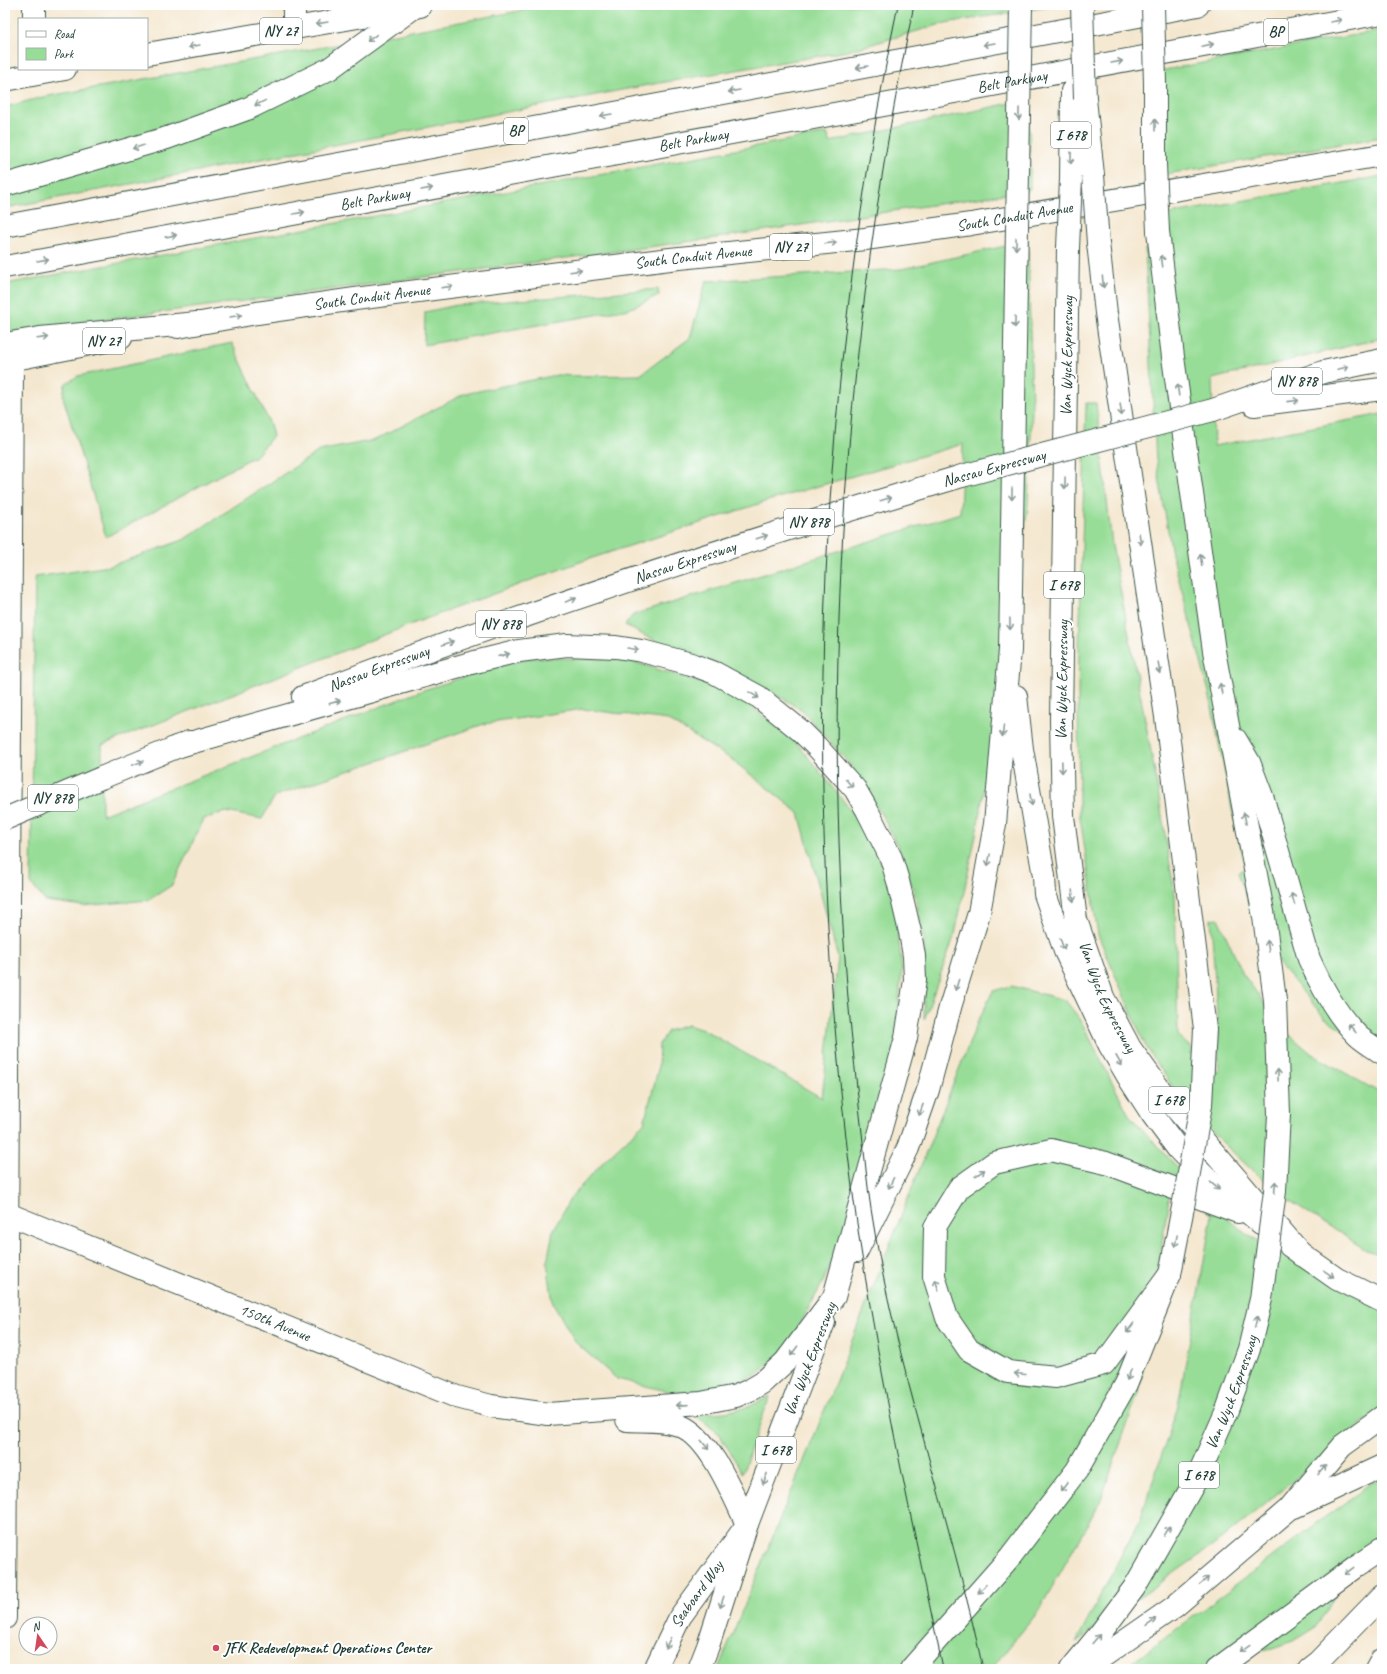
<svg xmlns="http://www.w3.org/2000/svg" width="1387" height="1674" viewBox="0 0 1387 1674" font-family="Caveat,sans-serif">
  <rect width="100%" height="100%" fill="#fff"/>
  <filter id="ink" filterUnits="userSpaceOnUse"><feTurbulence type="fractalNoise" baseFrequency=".025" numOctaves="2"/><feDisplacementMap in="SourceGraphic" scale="8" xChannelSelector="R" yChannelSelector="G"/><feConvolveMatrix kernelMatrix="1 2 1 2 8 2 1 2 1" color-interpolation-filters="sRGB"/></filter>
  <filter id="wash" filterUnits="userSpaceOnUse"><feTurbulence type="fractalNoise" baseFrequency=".012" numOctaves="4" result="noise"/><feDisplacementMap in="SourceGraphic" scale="16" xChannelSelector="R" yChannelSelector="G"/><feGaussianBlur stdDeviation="0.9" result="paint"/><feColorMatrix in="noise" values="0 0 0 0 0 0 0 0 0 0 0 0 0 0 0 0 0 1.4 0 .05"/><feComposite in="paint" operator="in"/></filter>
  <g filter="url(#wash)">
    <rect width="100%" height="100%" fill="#f4e7cf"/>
    <g fill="#97dd97" stroke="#5b8d66">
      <path d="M 551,5 L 1061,5 L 945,23 L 848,51 L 648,85 L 5,208 L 5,107 L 43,97 L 358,41 Z"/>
      <path d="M 1382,30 L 1382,137 L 1155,176 L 1159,71 Z"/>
      <path d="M 1029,99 L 1030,190 L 716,238 L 5,333 L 5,284 L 827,133 L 830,142 Z"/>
      <path d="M 1382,176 L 1382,338 L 1212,379 L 1214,446 L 1382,414 L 1382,1055 L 1325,1018 L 1275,959 L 1251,910 L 1238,872 L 1246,868 L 1234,819 L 1209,692 L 1172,554 L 1156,460 L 1145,249 L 1159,243 L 1157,216 Z"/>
      <path d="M 1028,241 L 1032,409 L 1028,504 L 1009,648 L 975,840 L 955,934 L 924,1020 L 924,941 L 916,899 L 903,857 L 884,819 L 851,766 L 801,709 L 733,670 L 645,636 L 625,625 L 633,615 L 960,513 L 963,444 L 774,499 L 580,562 L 412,624 L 102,745 L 102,815 L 423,690 L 527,658 L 624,659 L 732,692 L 795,741 L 866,829 L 892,886 L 902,969 L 893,1064 L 839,1245 L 823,1282 L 787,1348 L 758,1374 L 722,1389 L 675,1393 L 617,1379 L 576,1343 L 553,1303 L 547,1262 L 553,1231 L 571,1197 L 606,1159 L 644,1123 L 658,1070 L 659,1044 L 668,1031 L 688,1025 L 706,1031 L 822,1098 L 838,958 L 799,813 L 731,759 L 668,720 L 583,709 L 484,724 L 275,796 L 262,819 L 226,812 L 204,819 L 172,885 L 149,900 L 83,906 L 45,901 L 31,884 L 35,577 L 110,566 L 183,540 L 319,451 L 375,440 L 464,394 L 557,375 L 579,376 L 640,375 L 690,338 L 706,281 L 901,269 Z"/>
      <path d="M 658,289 L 659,295 L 629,309 L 424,345 L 425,312 L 457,305 Z"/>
      <path d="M 232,343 L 270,424 L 273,436 L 257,455 L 106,537 L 63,397 L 65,384 L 78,376 Z"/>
      <path d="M 1086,403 L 1096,403 L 1112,545 L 1154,767 L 1175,895 L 1178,1036 L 1219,1073 L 1217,1013 L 1211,919 L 1218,918 L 1243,974 L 1270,1011 L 1266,1015 L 1312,1054 L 1382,1094 L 1382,1255 L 1366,1250 L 1272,1189 L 1187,1109 L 1145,1045 L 1098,935 L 1079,811 L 1078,689 Z"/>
      <path d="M 1011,986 L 1065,1000 L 1080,1019 L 1129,1115 L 1205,1197 L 1246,1234 L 1382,1310 L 1382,1408 L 1217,1543 L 1076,1642 L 1140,1519 L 1178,1406 L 1212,1215 L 1172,1178 L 1140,1387 L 1100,1502 L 1038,1612 L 991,1669 L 718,1669 L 815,1434 L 978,1021 L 993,991 Z"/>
      <path d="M 770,1396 L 742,1474 L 736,1461 L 718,1433 L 694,1414 L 725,1412 L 748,1407 Z"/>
      <path d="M 1382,1478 L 1382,1545 L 1341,1584 L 1326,1612 L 1314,1628 L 1293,1641 L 1266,1650 L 1230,1656 L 1211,1669 L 1124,1669 L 1325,1517 L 1372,1483 Z"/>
    </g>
  </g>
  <g filter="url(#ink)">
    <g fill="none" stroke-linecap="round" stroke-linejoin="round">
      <g stroke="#3f564b" stroke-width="24">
        <g id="minor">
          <path d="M 34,5 L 34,19"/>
          <path d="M 294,28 L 294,5"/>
          <path id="s1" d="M 8,1214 L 457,1397 L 491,1406 L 548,1414"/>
          <path d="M 5,1618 L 12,360"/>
          <path id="s2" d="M 655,1669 L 680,1617 L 744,1529"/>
          <path d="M 1309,1669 L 1318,1662 L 1382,1596"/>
          <path d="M 1377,1669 L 1382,1660"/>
        </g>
      </g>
      <g stroke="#3f564b" stroke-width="24">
        <g id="major">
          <path d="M 147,54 L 420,6"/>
          <path d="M 5,80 L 65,69"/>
          <path id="s3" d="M 178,327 L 257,313 L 355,299 L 670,259 L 865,239 L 971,224 L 1382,155"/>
          <path d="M 5,361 L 121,338"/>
        </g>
      </g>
      <g stroke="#3f564b" stroke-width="24">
        <g id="highway">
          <path d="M 1085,99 L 1093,175"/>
          <path d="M 1155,164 L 1155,84"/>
          <path d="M 1071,179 L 1072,91"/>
          <path d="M 5,185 L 167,138 L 247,109 L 329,69 L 417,5"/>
          <path d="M 5,226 L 1198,5"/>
          <path d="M 1158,231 L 1173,357 L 1214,651 L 1264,917 L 1275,1000 L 1279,1114"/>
          <path d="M 1098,243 L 1106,313 L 1166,717 L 1205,1029 L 1201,1105"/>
          <path id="s4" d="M 1068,248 L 1061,721 L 1063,816 L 1076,920 L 1103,997 L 1130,1048 L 1161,1091 L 1302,1255"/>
          <path id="s5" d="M 5,267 L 1382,13"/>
          <path d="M 5,344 L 40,338 L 197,323"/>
          <path d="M 1254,405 L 1382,389"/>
          <path d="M 1213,410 L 1323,372 L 1382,360"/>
          <path d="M 1016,696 L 1022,749 L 1044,876 L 1045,894 L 1065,951 L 1110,1046 L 1130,1080 L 1152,1114 L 1178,1149 L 1207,1179 L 1262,1224"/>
          <path id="s6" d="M 303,697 C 519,614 740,542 962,476"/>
          <path d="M 1236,740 L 1249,762 L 1263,799 L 1309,959 C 1321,986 1336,1014 1357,1035 C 1364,1042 1374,1047 1382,1053"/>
          <path d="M 176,747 L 467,664 L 519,651 L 567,645 L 616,647 L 642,651 L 691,664 L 715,673 L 759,697 L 801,731 L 817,747 L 855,789 L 867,810 L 891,858 L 898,881 L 910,932 L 914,956 L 915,980 L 906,1038 L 834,1297 L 785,1362 L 762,1383 L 750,1390 L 736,1396 L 701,1403 L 548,1414"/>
          <path d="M 101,778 L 189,742"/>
          <path d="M 1290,1246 L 1337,1279 L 1382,1301"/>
          <path d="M 857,1251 L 908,1148 L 928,1090 L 951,1004 L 979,913 L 995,824 L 1010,650 L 1016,283"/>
          <path d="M 1170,1274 L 1104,1364 L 1056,1377 L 1008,1372 L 969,1350 L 947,1318 L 934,1276 L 935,1227 L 959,1188 L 994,1163 L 1051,1150 L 1106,1163 L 1238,1212"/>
          <path d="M 627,1420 C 644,1421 665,1419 681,1426 C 711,1439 733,1495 747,1524"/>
          <path d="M 1294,1507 L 1382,1466"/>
          <path d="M 699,1669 L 708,1646 L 747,1524 L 824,1322"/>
          <path d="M 911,1669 L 1010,1557 L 1077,1470 L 1126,1384 L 1170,1274 L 1183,1207"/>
          <path id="s7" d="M 1071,1669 L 1099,1635 L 1134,1588 L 1197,1478 L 1227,1410 L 1249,1349 L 1261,1299 L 1267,1253"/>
          <path d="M 1085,1669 L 1174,1607 L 1288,1510 L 1342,1446 L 1382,1417"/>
          <path d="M 1217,1669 L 1355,1567 L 1382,1549"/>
        </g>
      </g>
      <use href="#minor" stroke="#fff" stroke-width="22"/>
      <use href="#major" stroke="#fff" stroke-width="22"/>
      <use href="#highway" stroke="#fff" stroke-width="22"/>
      <g stroke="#1f3d34" stroke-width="1">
        <path d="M 898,5 C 819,382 802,764 847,1146 C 867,1322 907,1496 943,1669"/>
        <path d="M 914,5 C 845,330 821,666 848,998 C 852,1043 857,1088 862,1133 C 865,1158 867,1184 871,1209 C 895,1365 950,1514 983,1669"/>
      </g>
      <g stroke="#3f564b" stroke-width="24" stroke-linecap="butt">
        <g id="highway-bridge">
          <path d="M 1082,5 L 1085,99"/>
          <path d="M 1153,5 L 1155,84"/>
          <path d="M 1155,164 L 1158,231"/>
          <path d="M 1093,175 L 1098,243"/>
          <path d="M 1068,248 L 1071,179"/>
          <path d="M 1016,283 L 1021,5"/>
          <path d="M 962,476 L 1213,410"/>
          <path d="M 5,819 L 101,778"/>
          <path d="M 1183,1207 L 1201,1105"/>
          <path d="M 1267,1253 L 1275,1191 L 1279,1114"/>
        </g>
      </g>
      <use href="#highway-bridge" stroke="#fff" stroke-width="22"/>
    </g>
    <defs><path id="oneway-shaft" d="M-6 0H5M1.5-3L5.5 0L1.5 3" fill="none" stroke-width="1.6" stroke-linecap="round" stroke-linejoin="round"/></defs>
    <g stroke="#8f9e9a">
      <use href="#oneway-shaft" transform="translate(1336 21) rotate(-10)"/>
      <use href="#oneway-shaft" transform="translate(322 23) rotate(170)"/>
      <use href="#oneway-shaft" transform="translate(372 38) rotate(144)"/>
      <use href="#oneway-shaft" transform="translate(989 44) rotate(170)"/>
      <use href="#oneway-shaft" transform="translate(1208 45) rotate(-11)"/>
      <use href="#oneway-shaft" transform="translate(194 46) rotate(170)"/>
      <use href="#oneway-shaft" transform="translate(1117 62) rotate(-10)"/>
      <use href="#oneway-shaft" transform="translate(862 67) rotate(170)"/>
      <use href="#oneway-shaft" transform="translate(734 91) rotate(170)"/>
      <use href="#oneway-shaft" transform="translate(260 103) rotate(154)"/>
      <use href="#oneway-shaft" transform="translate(1019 114) rotate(91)"/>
      <use href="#oneway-shaft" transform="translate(606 115) rotate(170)"/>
      <use href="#oneway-shaft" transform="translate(1155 125) rotate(-90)"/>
      <use href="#oneway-shaft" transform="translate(138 147) rotate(163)"/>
      <use href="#oneway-shaft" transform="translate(1071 158) rotate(91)"/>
      <use href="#oneway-shaft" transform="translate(427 189) rotate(-10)"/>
      <use href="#oneway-shaft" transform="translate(299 213) rotate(-10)"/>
      <use href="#oneway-shaft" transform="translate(171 236) rotate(-10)"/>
      <use href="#oneway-shaft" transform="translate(831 243) rotate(-6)"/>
      <use href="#oneway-shaft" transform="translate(1016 244) rotate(91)"/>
      <use href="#oneway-shaft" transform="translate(43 260) rotate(-10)"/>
      <use href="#oneway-shaft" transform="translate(1162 261) rotate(-97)"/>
      <use href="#oneway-shaft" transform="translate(576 271) rotate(-7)"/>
      <use href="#oneway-shaft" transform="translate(1103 282) rotate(84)"/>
      <use href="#oneway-shaft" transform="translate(447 287) rotate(-7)"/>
      <use href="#oneway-shaft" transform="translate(236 316) rotate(-10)"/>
      <use href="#oneway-shaft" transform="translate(1015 322) rotate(91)"/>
      <use href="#oneway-shaft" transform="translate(43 338) rotate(-7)"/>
      <use href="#oneway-shaft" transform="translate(1343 368) rotate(-12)"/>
      <use href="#oneway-shaft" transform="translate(1178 390) rotate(-98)"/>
      <use href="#oneway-shaft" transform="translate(1293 401) rotate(-6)"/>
      <use href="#oneway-shaft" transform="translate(1121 410) rotate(82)"/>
      <use href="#oneway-shaft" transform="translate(1065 483) rotate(91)"/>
      <use href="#oneway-shaft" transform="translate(1012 494) rotate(91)"/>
      <use href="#oneway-shaft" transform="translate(886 499) rotate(-17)"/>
      <use href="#oneway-shaft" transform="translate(762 537) rotate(-18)"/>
      <use href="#oneway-shaft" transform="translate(1140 539) rotate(82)"/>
      <use href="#oneway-shaft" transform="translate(1201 560) rotate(-98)"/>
      <use href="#oneway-shaft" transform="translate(571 600) rotate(-19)"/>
      <use href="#oneway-shaft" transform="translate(1010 624) rotate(89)"/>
      <use href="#oneway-shaft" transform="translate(448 643) rotate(-20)"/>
      <use href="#oneway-shaft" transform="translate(633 649) rotate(9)"/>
      <use href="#oneway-shaft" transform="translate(504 655) rotate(-13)"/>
      <use href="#oneway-shaft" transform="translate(1159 668) rotate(82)"/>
      <use href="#oneway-shaft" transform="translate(1221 689) rotate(-100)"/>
      <use href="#oneway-shaft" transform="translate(754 695) rotate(31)"/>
      <use href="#oneway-shaft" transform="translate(335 702) rotate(-16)"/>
      <use href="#oneway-shaft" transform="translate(1003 731) rotate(95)"/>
      <use href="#oneway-shaft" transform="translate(138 763) rotate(-22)"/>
      <use href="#oneway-shaft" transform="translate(1062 767) rotate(89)"/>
      <use href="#oneway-shaft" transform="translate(849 783) rotate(48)"/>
      <use href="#oneway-shaft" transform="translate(1031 800) rotate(80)"/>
      <use href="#oneway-shaft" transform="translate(1245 818) rotate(-101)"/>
      <use href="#oneway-shaft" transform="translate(989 860) rotate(101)"/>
      <use href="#oneway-shaft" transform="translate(1073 896) rotate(82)"/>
      <use href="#oneway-shaft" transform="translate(1293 899) rotate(-106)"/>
      <use href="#oneway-shaft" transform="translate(1062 944) rotate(71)"/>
      <use href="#oneway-shaft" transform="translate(1268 946) rotate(-98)"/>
      <use href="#oneway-shaft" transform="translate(957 985) rotate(107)"/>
      <use href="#oneway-shaft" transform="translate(1352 1028) rotate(-130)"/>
      <use href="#oneway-shaft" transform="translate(1119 1061) rotate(61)"/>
      <use href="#oneway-shaft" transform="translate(1278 1075) rotate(-91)"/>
      <use href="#oneway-shaft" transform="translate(921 1110) rotate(110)"/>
      <use href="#oneway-shaft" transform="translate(980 1173) rotate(-35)"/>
      <use href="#oneway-shaft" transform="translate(891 1183) rotate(116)"/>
      <use href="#oneway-shaft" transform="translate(1215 1186) rotate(41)"/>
      <use href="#oneway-shaft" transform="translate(1275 1187) rotate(-86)"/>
      <use href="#oneway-shaft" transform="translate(1176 1241) rotate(101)"/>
      <use href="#oneway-shaft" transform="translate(1329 1274) rotate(34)"/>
      <use href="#oneway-shaft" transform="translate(937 1285) rotate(-107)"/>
      <use href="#oneway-shaft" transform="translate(1256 1322) rotate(-76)"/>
      <use href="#oneway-shaft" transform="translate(1130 1328) rotate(127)"/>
      <use href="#oneway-shaft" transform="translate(794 1351) rotate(127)"/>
      <use href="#oneway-shaft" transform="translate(1020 1374) rotate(-175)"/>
      <use href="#oneway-shaft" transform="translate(1129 1375) rotate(112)"/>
      <use href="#oneway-shaft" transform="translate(682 1405) rotate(176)"/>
      <use href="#oneway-shaft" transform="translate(705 1445) rotate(51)"/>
      <use href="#oneway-shaft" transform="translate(1322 1470) rotate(-49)"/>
      <use href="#oneway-shaft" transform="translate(765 1479) rotate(111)"/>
      <use href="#oneway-shaft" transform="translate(1064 1487) rotate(127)"/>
      <use href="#oneway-shaft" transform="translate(1167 1531) rotate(-60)"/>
      <use href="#oneway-shaft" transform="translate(1349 1571) rotate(143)"/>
      <use href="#oneway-shaft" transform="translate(1204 1581) rotate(-40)"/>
      <use href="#oneway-shaft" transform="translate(982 1589) rotate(132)"/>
      <use href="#oneway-shaft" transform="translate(722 1602) rotate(108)"/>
      <use href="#oneway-shaft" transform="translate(1151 1622) rotate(-35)"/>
      <use href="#oneway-shaft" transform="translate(1096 1639) rotate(-50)"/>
      <use href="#oneway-shaft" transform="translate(668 1643) rotate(115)"/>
      <use href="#oneway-shaft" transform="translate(1245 1648) rotate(144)"/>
    </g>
  </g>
  <circle fill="#d1495b" stroke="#fff" stroke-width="1.5" cx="216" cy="1648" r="4"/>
  <g text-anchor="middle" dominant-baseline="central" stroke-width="4" stroke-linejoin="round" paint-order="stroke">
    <g fill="#fff" stroke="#627771" stroke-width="1">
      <rect x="260" y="18" width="42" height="26" rx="3"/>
      <rect x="1264" y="19" width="24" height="26" rx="3"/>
      <rect x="504" y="118" width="24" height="26" rx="3"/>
      <rect x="1051" y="122" width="40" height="26" rx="3"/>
      <rect x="770" y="234" width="42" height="26" rx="3"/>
      <rect x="83" y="328" width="42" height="26" rx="3"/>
      <rect x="1272" y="368" width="50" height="26" rx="3"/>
      <rect x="784" y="509" width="50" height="26" rx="3"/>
      <rect x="1044" y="572" width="40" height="26" rx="3"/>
      <rect x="476" y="611" width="50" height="26" rx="3"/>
      <rect x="28" y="785" width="50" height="26" rx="3"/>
      <rect x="1149" y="1087" width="40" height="26" rx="3"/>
      <rect x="756" y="1437" width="40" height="26" rx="3"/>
      <rect x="1179" y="1462" width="40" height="26" rx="3"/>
    </g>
    <g font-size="15" font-weight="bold" fill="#1f3d34">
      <text x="281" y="31">NY 27</text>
      <text x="1276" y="32">BP</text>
      <text x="516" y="131">BP</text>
      <text x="1071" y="135">I 678</text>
      <text x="791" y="247">NY 27</text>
      <text x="104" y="341">NY 27</text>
      <text x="1297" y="381">NY 878</text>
      <text x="809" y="522">NY 878</text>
      <text x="1064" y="585">I 678</text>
      <text x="501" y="624">NY 878</text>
      <text x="53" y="798">NY 878</text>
      <text x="1169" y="1100">I 678</text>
      <text x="776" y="1450">I 678</text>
      <text x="1199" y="1475">I 678</text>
    </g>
    <g font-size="16" fill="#1f3d34" stroke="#fff">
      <text stroke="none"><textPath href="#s5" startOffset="1024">Belt Parkway</textPath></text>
      <text stroke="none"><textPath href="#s5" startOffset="700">Belt Parkway</textPath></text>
      <text stroke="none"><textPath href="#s5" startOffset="376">Belt Parkway</textPath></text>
      <text stroke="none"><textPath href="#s3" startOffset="844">South Conduit Avenue</textPath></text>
      <text stroke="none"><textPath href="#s3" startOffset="520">South Conduit Avenue</textPath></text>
      <text stroke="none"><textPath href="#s3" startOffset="196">South Conduit Avenue</textPath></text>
      <text transform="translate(1067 356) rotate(-89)">Van Wyck Expressway</text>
      <text transform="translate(994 468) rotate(-15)">Nassau Expressway</text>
      <text stroke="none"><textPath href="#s6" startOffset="405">Nassau Expressway</textPath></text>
      <text stroke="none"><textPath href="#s6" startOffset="81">Nassau Expressway</textPath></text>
      <text transform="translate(1062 680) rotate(-89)">Van Wyck Expressway</text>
      <text stroke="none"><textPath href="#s4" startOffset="756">Van Wyck Expressway</textPath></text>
      <text stroke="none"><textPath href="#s1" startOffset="288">150th Avenue</textPath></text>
      <text transform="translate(810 1359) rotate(-69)">Van Wyck Expressway</text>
      <text stroke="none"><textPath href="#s7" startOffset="322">Van Wyck Expressway</textPath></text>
      <text stroke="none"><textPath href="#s2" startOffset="86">Seaboard Way</textPath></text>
    </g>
    <g font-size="16" font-weight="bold" fill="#1f3d34" stroke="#fff" text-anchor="start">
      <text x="224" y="1648">JFK Redevelopment Operations Center</text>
    </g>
  </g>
  <rect width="1387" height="1674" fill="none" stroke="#fff" stroke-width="20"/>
  <rect x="18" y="18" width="130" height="52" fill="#ffffff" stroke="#a5b1ae"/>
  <rect x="26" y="31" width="20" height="6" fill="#ffffff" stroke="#a5b1ae"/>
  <text x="54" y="38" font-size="12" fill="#1f3d34">Road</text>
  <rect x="26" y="48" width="20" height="12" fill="#97dd97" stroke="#a5b1ae"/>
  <text x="54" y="58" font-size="12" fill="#1f3d34">Park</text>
  <g transform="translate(38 1636) rotate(347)"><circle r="19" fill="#ffffff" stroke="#a5b1ae"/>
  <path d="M0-3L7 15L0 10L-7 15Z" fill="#d1495b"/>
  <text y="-6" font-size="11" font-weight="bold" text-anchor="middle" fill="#1f3d34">N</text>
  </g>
</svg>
